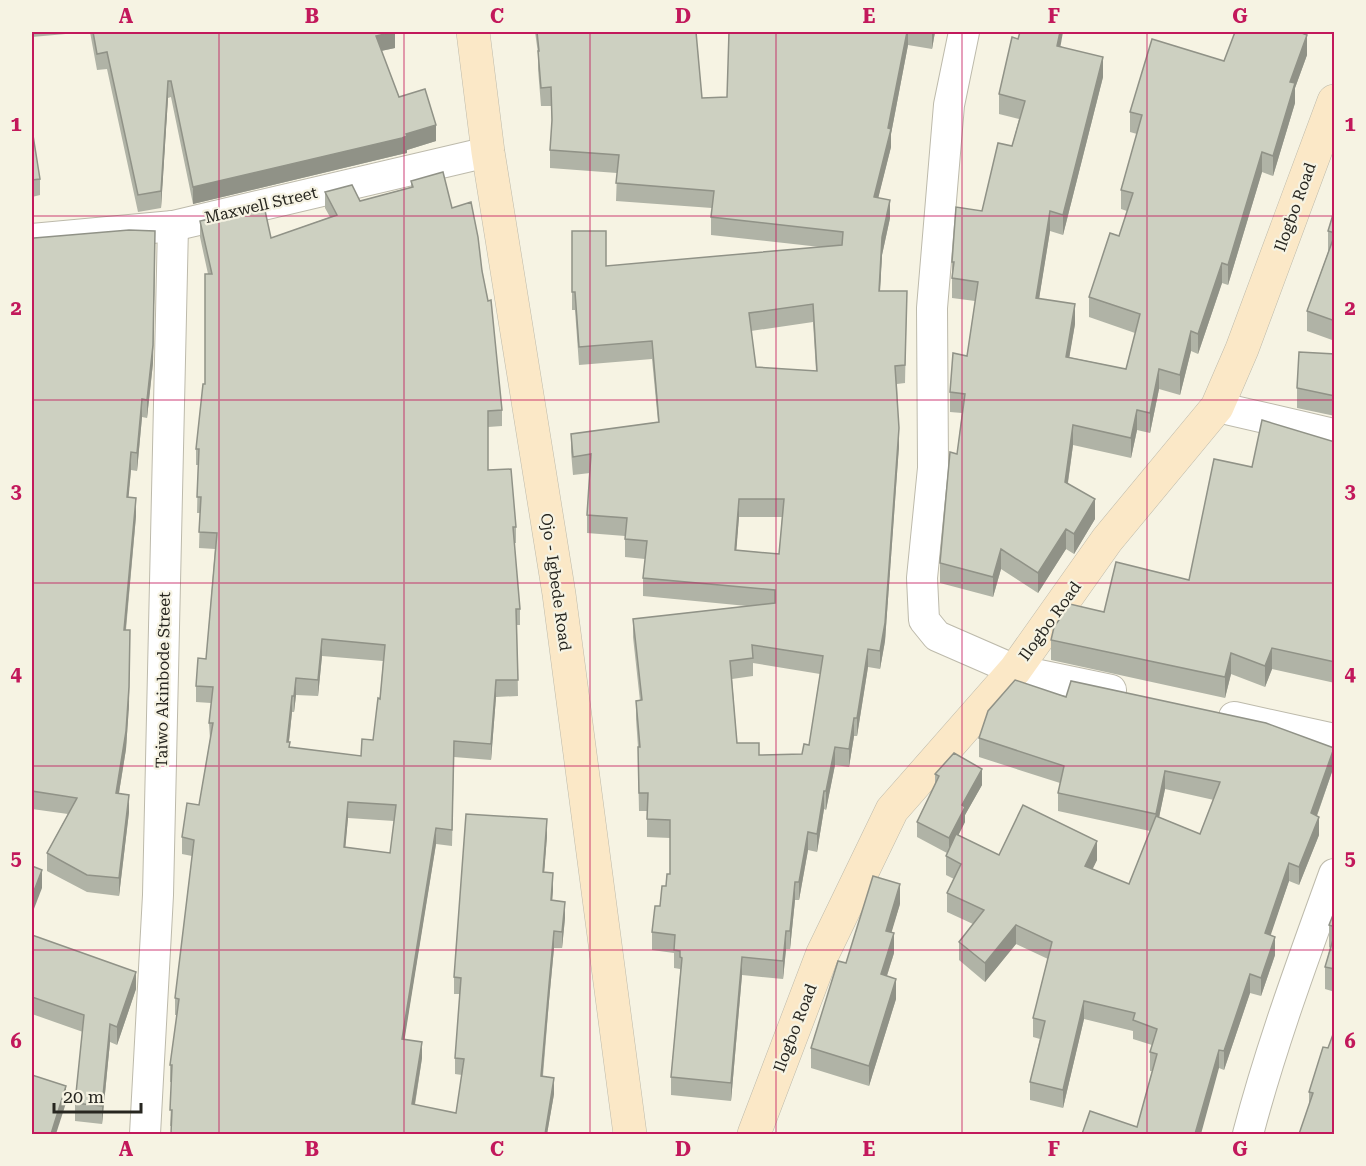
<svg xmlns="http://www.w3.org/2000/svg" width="1366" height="1166" viewBox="0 0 1366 1166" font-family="'Roboto Serif',serif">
  <rect width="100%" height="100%" fill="#f6f3e3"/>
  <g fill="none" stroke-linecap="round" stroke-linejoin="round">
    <g stroke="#bdbaab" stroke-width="32">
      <g id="minor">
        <path d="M 964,32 L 949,105 L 932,308 L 933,468 L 922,578 L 924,620 L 937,636 L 1015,670 L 1111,690"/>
        <path d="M 32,239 L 173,226 L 488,152"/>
        <path d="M 1217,407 L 1334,434"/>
        <path d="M 1234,717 L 1334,739"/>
        <path d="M 145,1134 L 158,895 L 173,226"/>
        <path d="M 1248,1134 C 1271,1046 1303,960 1334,874"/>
      </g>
    </g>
    <g stroke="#bdbaab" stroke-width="34">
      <g id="secondary">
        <path d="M 473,32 L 488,152 L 559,594 L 630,1134"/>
        <path d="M 754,1134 L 822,955 L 892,810 L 1015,670 L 1107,540 L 1217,407 L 1242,349 L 1334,101"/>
      </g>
    </g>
    <use href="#minor" stroke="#fff" stroke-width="30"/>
    <use href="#secondary" stroke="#fbe8c7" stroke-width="33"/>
  </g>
  <g fill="#b0b3a6" fill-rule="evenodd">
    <path d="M 32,32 L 88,32 L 32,37 Z"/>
    <path d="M 90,32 L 395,32 L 395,48 L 381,51 L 399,97 L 436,141 L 407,150 L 407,153 L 402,154 L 193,204 L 171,97 L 168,98 L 161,208 L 138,212 L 107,69 L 97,70 Z"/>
    <path d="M 535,32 L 696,32 L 702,98 L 727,97 L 729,32 L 935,32 L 932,49 L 908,45 L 891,134 L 891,147 L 878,198 L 890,218 L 882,255 L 880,291 L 907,291 L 905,383 L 897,384 L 899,446 L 885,641 L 880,669 L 868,667 L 857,736 L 854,736 L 849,767 L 835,765 L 826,810 L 824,809 L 817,852 L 808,850 L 799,900 L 795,900 L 790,949 L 786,949 L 783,979 L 742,975 L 731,1101 L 671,1095 L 671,1077 L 680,975 L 680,969 L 674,968 L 674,953 L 652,950 L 652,932 L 670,874 L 670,838 L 647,837 L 647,811 L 639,811 L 638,765 L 638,747 L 636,719 L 636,701 L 640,701 L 633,637 L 633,619 L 747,606 L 643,596 L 643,578 L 645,559 L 625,557 L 625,536 L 587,533 L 587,515 L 590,473 L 573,475 L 571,452 L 571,434 L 658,422 L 652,359 L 579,365 L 575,310 L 572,310 L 572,231 L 606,266 L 820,247 L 711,235 L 711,217 L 712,208 L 616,201 L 617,173 L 550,168 L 550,150 L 552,127 L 551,106 L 541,106 L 538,69 L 538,53 ZM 813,322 L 816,371 L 756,367 L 751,331 ZM 739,517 L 782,517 L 779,554 L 736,550 ZM 753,663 L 820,674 L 809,745 L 802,754 L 759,755 L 737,743 L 732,679 L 753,676 Z"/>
    <path d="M 1305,34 L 1307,55 L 1295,88 L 1295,103 L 1273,176 L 1262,172 L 1228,285 L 1222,283 L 1198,354 L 1191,351 L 1180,395 L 1159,389 L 1150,433 L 1137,430 L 1131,458 L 1073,445 L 1068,483 L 1095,519 L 1074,554 L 1066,549 L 1038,593 L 1001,569 L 993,597 L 940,583 L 940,563 L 957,454 L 962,413 L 950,412 L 950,392 L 967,356 L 975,301 L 952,298 L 952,262 L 982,211 L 1012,146 L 1019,119 L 999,114 L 999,94 L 1018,39 L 1061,46 L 1103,77 L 1063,235 L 1050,231 L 1039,298 L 1075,324 L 1069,357 L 1126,369 L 1135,333 L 1089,317 L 1089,297 L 1119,236 L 1127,211 L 1121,209 L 1121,190 L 1137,134 L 1130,132 L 1130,112 L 1224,61 Z"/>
    <path d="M 32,129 L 40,179 L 40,195 L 32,197 Z"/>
    <path d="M 411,181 L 452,208 L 482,271 L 502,410 L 502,426 L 488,427 L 488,470 L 516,527 L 516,543 L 514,543 L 520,609 L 520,625 L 517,625 L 518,696 L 496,697 L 491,760 L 454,757 L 452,846 L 436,844 L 404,1039 L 422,1058 L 415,1105 L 456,1113 L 462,1075 L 455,1074 L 455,1058 L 460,994 L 454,994 L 454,977 L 547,836 L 544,872 L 553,889 L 552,901 L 565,918 L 562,948 L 554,948 L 549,1001 L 543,1076 L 554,1094 L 547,1134 L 170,1126 L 172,1082 L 170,1082 L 170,1065 L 177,1015 L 175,1015 L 175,998 L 192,856 L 182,854 L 182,837 L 199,805 L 210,739 L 209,723 L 211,703 L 196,702 L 196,686 L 206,659 L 215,549 L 199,548 L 200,513 L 197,513 L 198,465 L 196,465 L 196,449 L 205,384 L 208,274 L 200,237 L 200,221 L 271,238 L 330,217 L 325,208 L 325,192 L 360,201 L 411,187 ZM 322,656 L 383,661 L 380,699 L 373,740 L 361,756 L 290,747 L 289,742 L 292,712 L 294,712 L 296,695 L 318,696 ZM 348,818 L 394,821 L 390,853 L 345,847 Z"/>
    <path d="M 1335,208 L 1335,341 L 1307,331 L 1307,311 L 1328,252 L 1328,231 Z"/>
    <path d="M 32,238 L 155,249 L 153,363 L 147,418 L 142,417 L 137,471 L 131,470 L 128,497 L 136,516 L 126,630 L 129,705 L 126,749 L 119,793 L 129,812 L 119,896 L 87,892 L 47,871 L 47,853 L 68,814 L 32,809 Z"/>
    <path d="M 1335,354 L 1335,416 L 1297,408 L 1297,388 Z"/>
    <path d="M 1335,442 L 1335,683 L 1272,669 L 1265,687 L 1231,674 L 1225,698 L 1051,660 L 1051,640 L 1104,612 L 1189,580 L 1252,467 Z"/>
    <path d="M 1066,697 L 1334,766 L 1317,816 L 1319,835 L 1299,885 L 1289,881 L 1270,935 L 1275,955 L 1261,996 L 1250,993 L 1224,1070 L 1219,1068 L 1137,1127 L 1152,1071 L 1150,1071 L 1150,1052 L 1152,1045 L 1133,1039 L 1133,1031 L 1084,1019 L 1063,1108 L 1030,1100 L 1030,1082 L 1040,1039 L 1033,1037 L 1033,1018 L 1048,959 L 1016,944 L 985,982 L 959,960 L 959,942 L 973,924 L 947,912 L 947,893 L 954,879 L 946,875 L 946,856 L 947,853 L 917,837 L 917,822 L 935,785 L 935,774 L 982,785 L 965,815 L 965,822 L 958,835 L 999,855 L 1097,860 L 1092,869 L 1129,884 L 1150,831 L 1058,811 L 1058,793 L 1060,783 L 979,757 L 979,738 ZM 1165,789 L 1214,800 L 1200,834 L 1159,817 Z"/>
    <path d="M 900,904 L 891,932 L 894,953 L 887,976 L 896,999 L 869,1086 L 811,1068 L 811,1048 L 846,963 Z"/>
    <path d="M 1335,910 L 1335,992 L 1325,989 L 1325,967 L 1330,948 L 1329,947 L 1329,925 Z"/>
    <path d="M 32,935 L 136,989 L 117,1045 L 110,1042 L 102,1124 L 75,1121 L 75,1103 L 83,1032 L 32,1014 Z"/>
    <path d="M 1328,1048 L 1335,1134 L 1309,1104 L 1309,1092 Z"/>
  </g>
  <g fill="#909287">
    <path d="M 393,32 L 395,32 L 395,48 L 376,52 L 376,36 Z"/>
    <path d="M 907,32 L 908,32 L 908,45 L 891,134 L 891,147 L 874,215 L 874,197 L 888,128 Z"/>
    <path d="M 932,32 L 935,32 L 932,49 Z"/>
    <path d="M 1060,32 L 1063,32 L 1057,66 L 1057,46 Z"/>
    <path d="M 1307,35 L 1307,55 L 1295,88 L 1295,103 L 1273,176 L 1273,156 L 1290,82 Z"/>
    <path d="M 1103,57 L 1103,77 L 1063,235 L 1063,215 Z"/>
    <path d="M 168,81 L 168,98 L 161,208 L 161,191 Z"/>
    <path d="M 436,125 L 436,141 L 407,150 L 407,153 L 402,154 L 193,204 L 193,187 L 406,134 Z"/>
    <path d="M 1262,152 L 1262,172 L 1228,285 L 1228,265 Z"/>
    <path d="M 890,200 L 890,218 L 882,255 L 879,309 L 879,291 L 882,237 Z"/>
    <path d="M 1050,211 L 1050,231 L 1036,318 L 1036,298 Z"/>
    <path d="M 155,249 L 153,363 L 147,418 L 147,400 Z"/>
    <path d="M 1222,263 L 1222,283 L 1198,354 L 1198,334 Z"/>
    <path d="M 1075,304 L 1075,324 L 1066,377 L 1066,357 Z"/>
    <path d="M 1191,331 L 1191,351 L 1180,395 L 1180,375 Z"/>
    <path d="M 1159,369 L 1159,389 L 1150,433 L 1150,413 Z"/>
    <path d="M 142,399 L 142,417 L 137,471 L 137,453 Z"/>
    <path d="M 1137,410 L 1137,430 L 1131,458 L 1131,438 Z"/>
    <path d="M 1073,425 L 1073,445 L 1065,502 L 1065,482 Z"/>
    <path d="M 899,428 L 899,446 L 885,641 L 880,669 L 880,651 Z"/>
    <path d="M 131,452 L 131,470 L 127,515 L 127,497 Z"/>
    <path d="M 136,498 L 136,516 L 124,647 L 124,630 Z"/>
    <path d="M 739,499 L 739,517 L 735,568 L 735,550 Z"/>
    <path d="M 1095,499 L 1095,519 L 1074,554 L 1074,534 Z"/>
    <path d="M 1066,529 L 1066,549 L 1038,593 L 1038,573 Z"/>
    <path d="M 1001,549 L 1001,569 L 993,597 L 993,577 Z"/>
    <path d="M 130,630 L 129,705 L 126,749 L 116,811 L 116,793 Z"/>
    <path d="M 322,639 L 322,656 L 318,696 L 318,680 Z"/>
    <path d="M 1272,648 L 1272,669 L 1265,687 L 1265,666 Z"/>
    <path d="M 868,649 L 868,667 L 857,736 L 857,718 Z"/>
    <path d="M 1231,653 L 1231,674 L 1225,698 L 1225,677 Z"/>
    <path d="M 296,678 L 296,695 L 294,712 L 294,696 Z"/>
    <path d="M 496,680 L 496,697 L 491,760 L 491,744 Z"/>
    <path d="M 292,696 L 292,712 L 287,758 L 287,742 Z"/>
    <path d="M 854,718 L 854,736 L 849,767 L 849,749 Z"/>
    <path d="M 835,747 L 835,765 L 826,810 L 826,791 Z"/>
    <path d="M 1334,748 L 1334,766 L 1311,832 L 1311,813 Z"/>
    <path d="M 982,769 L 982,785 L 965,815 L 965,822 L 949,854 L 949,838 L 962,805 Z"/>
    <path d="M 1165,771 L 1165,789 L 1156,832 L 1156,814 Z"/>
    <path d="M 824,791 L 824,809 L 817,852 L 817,834 Z"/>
    <path d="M 129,795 L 129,812 L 119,896 L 119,878 Z"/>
    <path d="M 348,802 L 348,818 L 344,863 L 344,847 Z"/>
    <path d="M 1319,817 L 1319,835 L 1299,885 L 1299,867 Z"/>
    <path d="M 547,819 L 547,836 L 543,888 L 543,872 Z"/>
    <path d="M 436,828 L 436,844 L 402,1055 L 402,1039 Z"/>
    <path d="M 808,832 L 808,850 L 799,900 L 799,882 Z"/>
    <path d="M 1097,841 L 1097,860 L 1085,885 L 1085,866 Z"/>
    <path d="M 1289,863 L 1289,881 L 1265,952 L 1265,933 Z"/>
    <path d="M 42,870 L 42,888 L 32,914 L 32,896 Z"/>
    <path d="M 553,873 L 553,889 L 551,917 L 551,900 Z"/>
    <path d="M 795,882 L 795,900 L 790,949 L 790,931 Z"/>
    <path d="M 900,884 L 900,904 L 886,951 L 886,931 Z"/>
    <path d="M 565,902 L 565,918 L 562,948 L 562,932 Z"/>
    <path d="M 1016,925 L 1016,944 L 985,982 L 985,963 Z"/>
    <path d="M 554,931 L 554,948 L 549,1001 L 541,1092 L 541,1076 L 549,985 Z"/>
    <path d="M 786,931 L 786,949 L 783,979 L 783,961 Z"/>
    <path d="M 894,933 L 894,953 L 881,994 L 881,974 Z"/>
    <path d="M 1275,937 L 1275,955 L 1261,996 L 1261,978 Z"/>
    <path d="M 742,957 L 742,975 L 731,1101 L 731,1083 Z"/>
    <path d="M 136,972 L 136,989 L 117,1045 L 117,1027 Z"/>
    <path d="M 1250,974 L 1250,993 L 1224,1070 L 1224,1051 Z"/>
    <path d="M 896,979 L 896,999 L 869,1086 L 869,1066 Z"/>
    <path d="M 1084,1001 L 1084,1019 L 1063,1108 L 1063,1090 Z"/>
    <path d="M 110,1024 L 110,1042 L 102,1124 L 102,1106 Z"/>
    <path d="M 422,1042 L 422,1058 L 412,1121 L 412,1104 Z"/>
    <path d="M 1219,1050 L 1219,1068 L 1201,1134 L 1195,1134 Z"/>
    <path d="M 554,1078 L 554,1094 L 547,1134 L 545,1134 Z"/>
    <path d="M 66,1086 L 66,1103 L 56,1134 L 51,1134 Z"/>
  </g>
  <g fill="#cdd0c1" stroke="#909287" stroke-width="1.5" fill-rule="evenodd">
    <path d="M 93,32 L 393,32 L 376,36 L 399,97 L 425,89 L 436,125 L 406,134 L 407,136 L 402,138 L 193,187 L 171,81 L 168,81 L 161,191 L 138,195 L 107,52 L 97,54 Z"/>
    <path d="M 537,32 L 696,32 L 702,98 L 727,97 L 729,32 L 907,32 L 888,128 L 891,129 L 874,197 L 890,200 L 882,237 L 879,291 L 907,291 L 905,365 L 895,366 L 899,428 L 885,623 L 880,651 L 868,649 L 857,718 L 854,718 L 849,749 L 835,747 L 826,791 L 824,791 L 817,834 L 808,832 L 799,882 L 795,882 L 790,931 L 786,931 L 783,961 L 742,957 L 731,1083 L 671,1077 L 682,958 L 680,957 L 680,951 L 674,950 L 675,935 L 652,932 L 655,906 L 660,906 L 662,886 L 666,886 L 667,874 L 670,874 L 670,820 L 647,819 L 648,793 L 639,793 L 638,747 L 640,747 L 636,701 L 642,700 L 633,619 L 775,603 L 775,590 L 643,578 L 647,541 L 625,539 L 627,518 L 587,515 L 591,454 L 573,457 L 571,434 L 659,422 L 652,341 L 579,347 L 575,292 L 572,292 L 572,231 L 606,231 L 606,266 L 842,245 L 843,232 L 711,217 L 714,191 L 616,183 L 619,155 L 550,150 L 552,120 L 551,87 L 541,88 L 538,51 L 539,51 ZM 813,304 L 817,371 L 756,367 L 749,313 ZM 739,499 L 784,499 L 779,554 L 735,550 ZM 752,645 L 823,656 L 809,745 L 804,744 L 802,754 L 759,755 L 759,743 L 737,743 L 730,661 L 753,658 Z"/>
    <path d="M 1020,32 L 1060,32 L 1057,46 L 1103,57 L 1063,215 L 1050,211 L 1036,298 L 1075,304 L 1066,357 L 1126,369 L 1140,314 L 1089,297 L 1110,233 L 1119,236 L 1133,193 L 1121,190 L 1142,115 L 1130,112 L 1152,39 L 1224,61 L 1235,32 L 1299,32 L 1307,35 L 1290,82 L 1295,83 L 1273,156 L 1262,152 L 1228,265 L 1222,263 L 1198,334 L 1191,331 L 1180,375 L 1159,369 L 1150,413 L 1137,410 L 1131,438 L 1073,425 L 1065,482 L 1095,499 L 1074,534 L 1066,529 L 1038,573 L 1001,549 L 993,577 L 940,563 L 950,452 L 957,454 L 965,394 L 950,392 L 953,353 L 967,356 L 978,282 L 952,278 L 954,262 L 952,262 L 956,207 L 982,211 L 998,143 L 1012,146 L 1025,101 L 999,94 L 1012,37 L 1018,39 Z"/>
    <path d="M 32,129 L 40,179 L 32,180 Z"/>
    <path d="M 443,172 L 452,208 L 471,202 L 478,237 L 482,271 L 488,301 L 491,300 L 502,410 L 488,411 L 488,470 L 511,469 L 516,527 L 513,527 L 520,609 L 516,609 L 518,680 L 496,680 L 491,744 L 454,741 L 452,830 L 436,828 L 402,1039 L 422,1042 L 412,1104 L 456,1113 L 464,1059 L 455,1058 L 461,978 L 454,977 L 466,814 L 547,819 L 543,872 L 553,873 L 551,900 L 565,902 L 562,932 L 554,931 L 549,985 L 541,1076 L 554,1078 L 545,1134 L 171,1134 L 172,1110 L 170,1110 L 172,1065 L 170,1065 L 179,999 L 175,998 L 194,840 L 182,837 L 187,803 L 199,805 L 213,723 L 209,723 L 213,687 L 196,686 L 198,658 L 206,659 L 217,533 L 199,532 L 201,497 L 197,497 L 199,449 L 196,449 L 203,384 L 205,384 L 205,274 L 212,274 L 200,221 L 264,206 L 271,238 L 337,215 L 325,192 L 352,185 L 360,201 L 413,187 L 411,181 ZM 322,639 L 385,645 L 380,699 L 378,698 L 373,740 L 362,739 L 361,756 L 289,747 L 290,742 L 287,742 L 292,696 L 294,696 L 296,678 L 318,680 ZM 348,802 L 396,805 L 390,853 L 344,847 Z"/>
    <path d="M 1335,208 L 1335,233 L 1328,231 Z"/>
    <path d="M 129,230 L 155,231 L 153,345 L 147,400 L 142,399 L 137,453 L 131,452 L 127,497 L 136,498 L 124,630 L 130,630 L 129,687 L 126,731 L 116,793 L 129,795 L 119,878 L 87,875 L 47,853 L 77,798 L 32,791 L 32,238 L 34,238 Z"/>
    <path d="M 1335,234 L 1335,321 L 1307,311 Z"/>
    <path d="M 1299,352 L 1335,354 L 1335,396 L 1297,388 Z"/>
    <path d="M 1262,420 L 1335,442 L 1335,662 L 1272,648 L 1265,666 L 1231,653 L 1225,677 L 1051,640 L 1054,627 L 1070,604 L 1104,612 L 1116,562 L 1189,580 L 1214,459 L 1252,467 Z"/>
    <path d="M 1015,680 L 1066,697 L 1071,681 L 1266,723 L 1334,748 L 1311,813 L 1319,817 L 1299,867 L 1289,863 L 1265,933 L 1275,937 L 1261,978 L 1250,974 L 1224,1051 L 1219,1050 L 1195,1134 L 1082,1134 L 1090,1111 L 1137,1127 L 1157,1054 L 1150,1052 L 1157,1029 L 1133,1020 L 1135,1013 L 1084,1001 L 1063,1090 L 1030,1082 L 1045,1021 L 1033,1018 L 1052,942 L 1016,925 L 985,963 L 959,942 L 984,910 L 947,893 L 961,864 L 946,856 L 956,834 L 999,855 L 1023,805 L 1097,841 L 1085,866 L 1129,884 L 1156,816 L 1200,834 L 1220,782 L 1165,771 L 1156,814 L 1058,793 L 1064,766 L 979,738 L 988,711 Z"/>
    <path d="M 954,753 L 982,769 L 962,805 L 965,807 L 949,838 L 917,822 L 939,776 L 935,774 Z"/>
    <path d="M 32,866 L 42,870 L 32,896 Z"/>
    <path d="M 873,876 L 900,884 L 886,931 L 894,933 L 881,974 L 896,979 L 869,1066 L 811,1048 L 838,961 L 846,963 Z"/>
    <path d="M 1335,910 L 1335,927 L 1329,925 Z"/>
    <path d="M 1335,933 L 1335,969 L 1325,967 Z"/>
    <path d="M 32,935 L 136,972 L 117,1027 L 110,1024 L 102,1106 L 75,1103 L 84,1015 L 32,997 Z"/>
    <path d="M 1335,1029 L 1335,1134 L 1299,1134 L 1313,1093 L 1309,1092 L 1323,1047 L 1328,1048 Z"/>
    <path d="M 32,1075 L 66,1086 L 51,1134 L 32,1134 Z"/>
  </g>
  <path fill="none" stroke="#c2185b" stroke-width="1.5" stroke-opacity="0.55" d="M 219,32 L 219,1134M 404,32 L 404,1134M 590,32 L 590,1134M 776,32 L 776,1134M 962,32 L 962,1134M 1147,32 L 1147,1134M 32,216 L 1334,216M 32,400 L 1334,400M 32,583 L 1334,583M 32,766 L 1334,766M 32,950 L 1334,950"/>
  <g text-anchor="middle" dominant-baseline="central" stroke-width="4.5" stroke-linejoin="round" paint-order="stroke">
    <g font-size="16" fill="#272620" stroke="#f6f3e3">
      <text transform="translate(261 205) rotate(-13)">Maxwell Street</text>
      <text transform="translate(1295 207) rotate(-70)">Ilogbo Road</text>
      <text transform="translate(556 582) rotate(82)">Ojo - Igbede Road</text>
      <text transform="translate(1050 621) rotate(-54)">Ilogbo Road</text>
      <text transform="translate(163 680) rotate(-89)">Taiwo Akinbode Street</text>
      <text transform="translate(795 1028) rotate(-69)">Ilogbo Road</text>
    </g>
  </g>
  <rect width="1366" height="1166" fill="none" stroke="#f6f3e3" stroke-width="66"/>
  <path d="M54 1103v9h87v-9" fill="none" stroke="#272620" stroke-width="3"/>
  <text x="63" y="1103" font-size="18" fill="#272620" stroke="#f6f3e3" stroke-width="4.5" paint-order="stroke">20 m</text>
  <rect x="33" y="33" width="1300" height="1100" fill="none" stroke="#c2185b" stroke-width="2"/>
  <g font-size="20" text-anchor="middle" font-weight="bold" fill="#c2185b">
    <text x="126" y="23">A</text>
    <text x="312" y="23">B</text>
    <text x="497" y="23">C</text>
    <text x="683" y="23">D</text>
    <text x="869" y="23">E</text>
    <text x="1054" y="23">F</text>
    <text x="1240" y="23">G</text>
    <text x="16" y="131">1</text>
    <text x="1350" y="131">1</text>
    <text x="16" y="315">2</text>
    <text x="1350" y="315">2</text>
    <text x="16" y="498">3</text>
    <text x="1350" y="498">3</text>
    <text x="16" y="681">4</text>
    <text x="1350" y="681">4</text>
    <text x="16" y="865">5</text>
    <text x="1350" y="865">5</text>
    <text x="16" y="1048">6</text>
    <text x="1350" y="1048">6</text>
    <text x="126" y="1156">A</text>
    <text x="312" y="1156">B</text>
    <text x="497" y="1156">C</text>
    <text x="683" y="1156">D</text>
    <text x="869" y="1156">E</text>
    <text x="1054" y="1156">F</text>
    <text x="1240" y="1156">G</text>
  </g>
</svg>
